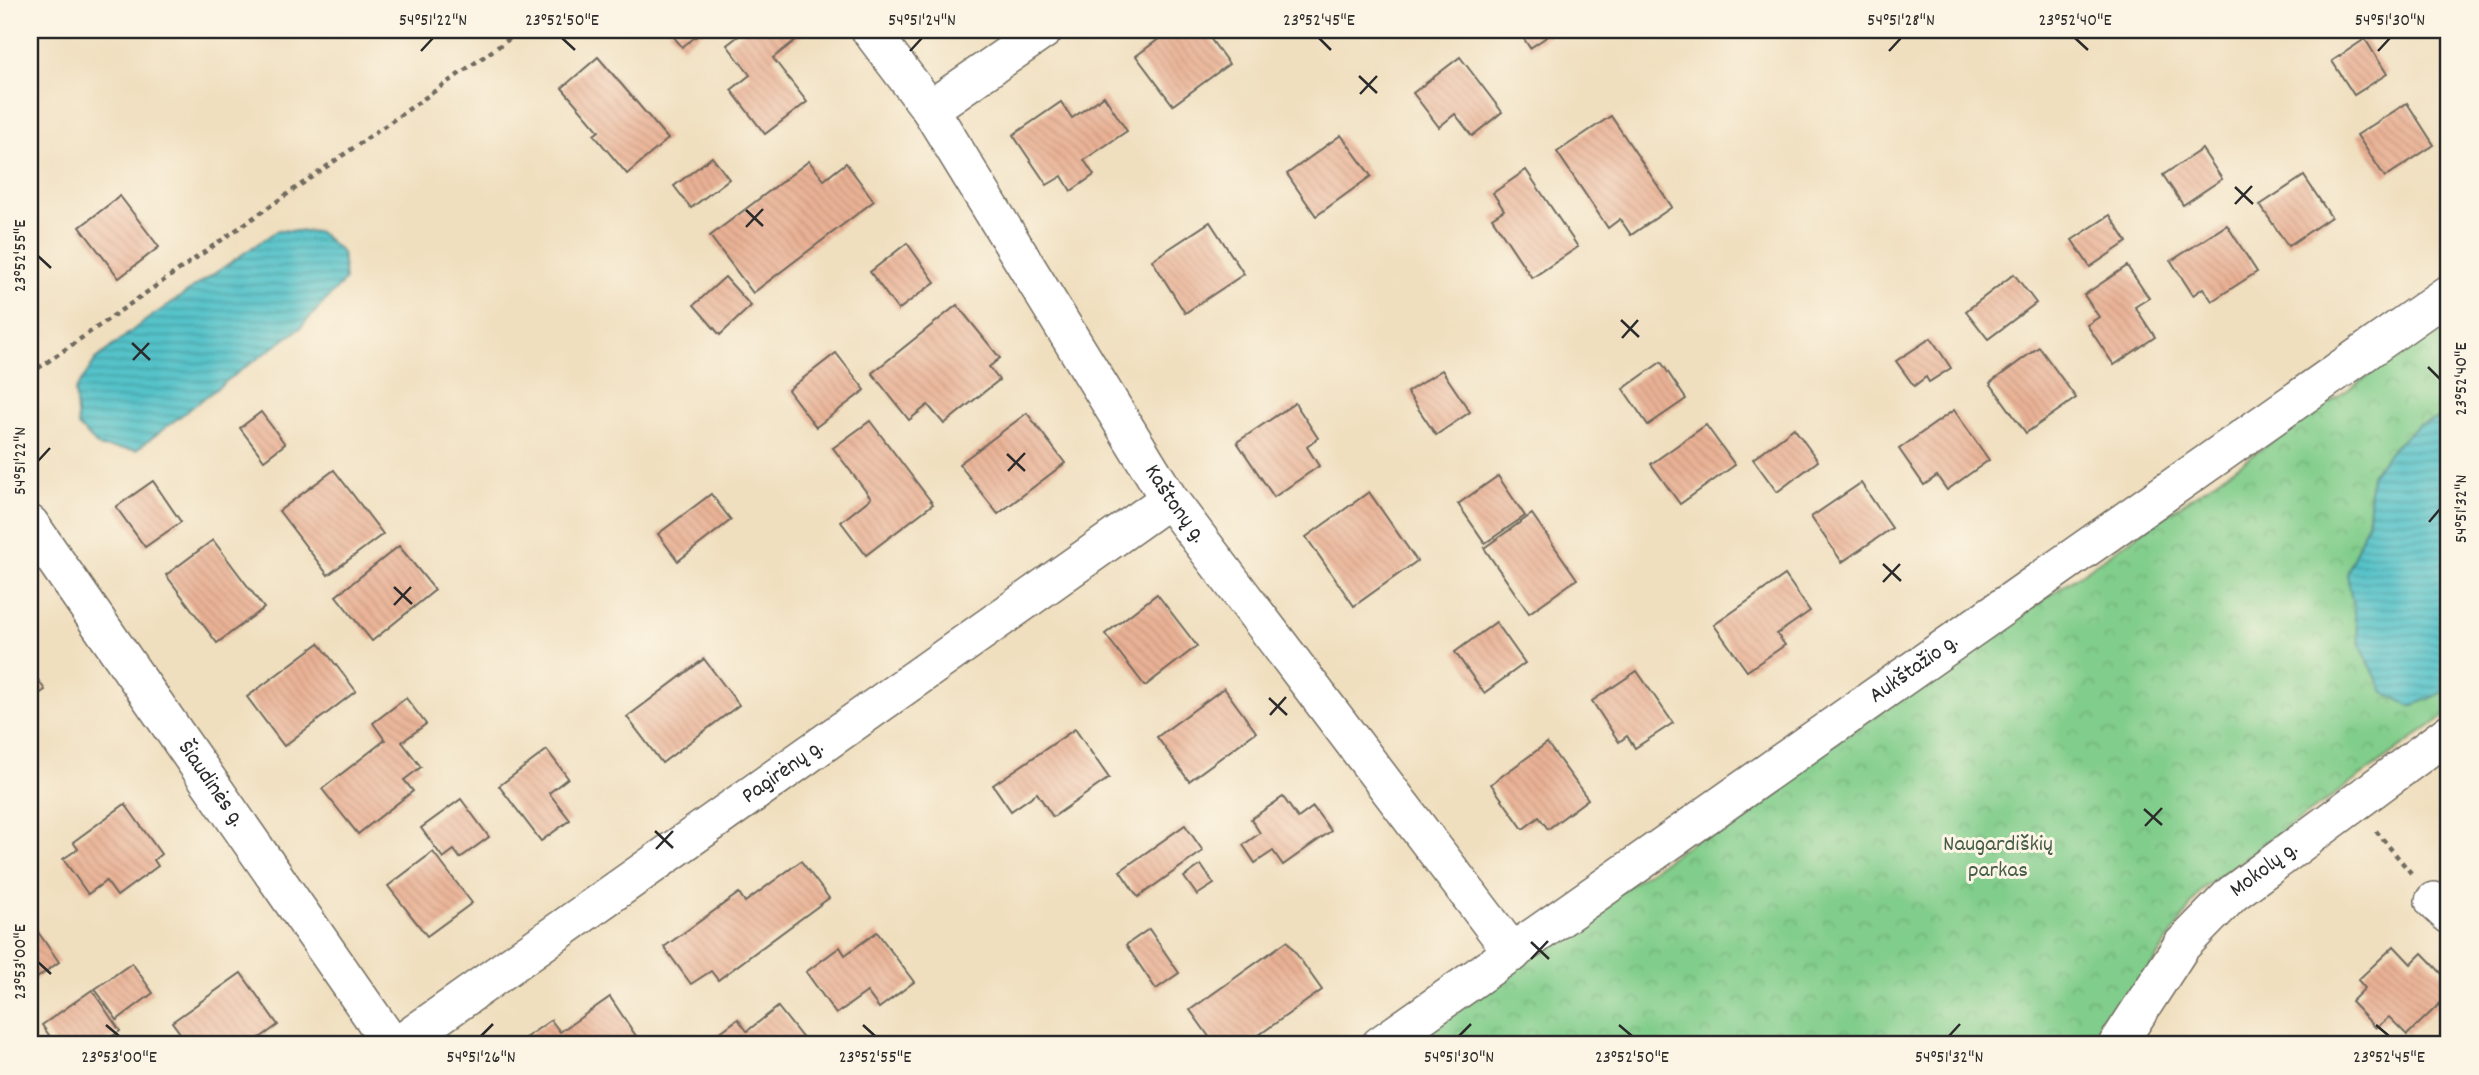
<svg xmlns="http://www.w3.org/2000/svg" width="2479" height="1075" viewBox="0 0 2479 1075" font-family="Dekko,sans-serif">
  <defs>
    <pattern id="park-crowns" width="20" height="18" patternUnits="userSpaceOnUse" patternTransform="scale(1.75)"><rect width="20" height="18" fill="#81cd8b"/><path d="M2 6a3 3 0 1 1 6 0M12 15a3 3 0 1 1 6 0" fill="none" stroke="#70b078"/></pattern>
    <pattern id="water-rules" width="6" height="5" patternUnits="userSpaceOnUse" patternTransform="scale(1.75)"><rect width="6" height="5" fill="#54c2c9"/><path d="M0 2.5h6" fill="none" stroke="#469ea3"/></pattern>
    <pattern id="building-back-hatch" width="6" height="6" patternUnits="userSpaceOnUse" patternTransform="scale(1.75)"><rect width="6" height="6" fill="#e9b194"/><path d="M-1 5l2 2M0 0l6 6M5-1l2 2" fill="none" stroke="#c89880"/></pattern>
  </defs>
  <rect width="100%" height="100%" fill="#fcf5e5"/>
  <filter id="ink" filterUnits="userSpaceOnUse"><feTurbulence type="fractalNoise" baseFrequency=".0143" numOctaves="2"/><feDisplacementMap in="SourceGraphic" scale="14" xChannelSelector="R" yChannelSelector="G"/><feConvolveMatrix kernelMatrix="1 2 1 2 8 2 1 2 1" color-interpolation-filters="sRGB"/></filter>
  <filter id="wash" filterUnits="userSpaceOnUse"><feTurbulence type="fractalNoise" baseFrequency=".00686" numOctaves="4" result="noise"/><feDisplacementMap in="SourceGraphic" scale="28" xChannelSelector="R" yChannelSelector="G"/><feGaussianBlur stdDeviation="1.57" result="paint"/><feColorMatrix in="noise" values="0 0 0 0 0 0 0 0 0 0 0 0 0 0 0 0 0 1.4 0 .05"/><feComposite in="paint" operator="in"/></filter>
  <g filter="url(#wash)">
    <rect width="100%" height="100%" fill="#f0dfbf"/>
    <path fill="url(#park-crowns)" stroke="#567c5b" stroke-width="2" d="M 2449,320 L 2449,416 L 2418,425 L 2371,475 L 2368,521 L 2347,574 L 2411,706 L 2449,690 L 2449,713 L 2201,890 L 2100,1045 L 1398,1045 Z"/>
    <g fill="url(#water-rules)" stroke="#40767a" stroke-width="2">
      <path d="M 278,230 L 319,232 L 342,252 L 345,280 L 298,330 L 237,373 L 136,450 L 99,447 L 78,426 L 75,391 L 96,359 L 142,323 Z"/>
      <path d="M 2449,416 L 2449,690 L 2411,706 L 2384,693 L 2360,645 L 2347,574 L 2368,521 L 2371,475 L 2395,446 L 2418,425 Z"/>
    </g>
    <g id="blocks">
      <g fill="url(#building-back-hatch)">
        <path d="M 668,30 L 705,30 L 682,47 Z"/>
        <path d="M 746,30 L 798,30 L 802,35 L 773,58 L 807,102 L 765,134 L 731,90 L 750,75 L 727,45 Z"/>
        <path d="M 1171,30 L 1204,30 L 1229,64 L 1173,105 L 1136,56 Z"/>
        <path d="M 1518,30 L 1557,30 L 1530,48 Z"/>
        <path d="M 2365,39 L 2387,74 L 2354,95 L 2332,61 Z"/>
        <path d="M 598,57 L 668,139 L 627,174 L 594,135 L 599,131 L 562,88 Z"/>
        <path d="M 1460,57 L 1502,112 L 1472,136 L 1455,114 L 1439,127 L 1413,93 Z"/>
        <path d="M 1104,96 L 1127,131 L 1084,160 L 1094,175 L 1071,191 L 1062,176 L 1047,185 L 1013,135 L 1061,102 L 1072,118 Z"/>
        <path d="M 2407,103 L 2434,145 L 2385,177 L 2357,135 Z"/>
        <path d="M 1611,116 L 1672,207 L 1631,235 L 1620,219 L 1608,228 L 1557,152 Z"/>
        <path d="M 1341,135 L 1371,176 L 1316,216 L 1287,174 Z"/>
        <path d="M 2202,149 L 2222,179 L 2183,205 L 2163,175 Z"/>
        <path d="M 712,157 L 729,179 L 691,208 L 674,186 Z"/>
        <path d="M 809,161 L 824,180 L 846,163 L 874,201 L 753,293 L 710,236 Z"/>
        <path d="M 1526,170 L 1578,247 L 1532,278 L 1492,218 L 1504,210 L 1493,193 Z"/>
        <path d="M 2304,176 L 2331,217 L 2288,246 L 2260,205 Z"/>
        <path d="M 120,196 L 159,247 L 119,278 L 80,227 Z"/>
        <path d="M 2110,215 L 2127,242 L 2090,267 L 2072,240 Z"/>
        <path d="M 1210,222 L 1244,274 L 1185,313 L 1152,260 Z"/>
        <path d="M 2227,225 L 2257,272 L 2212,301 L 2203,288 L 2193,295 L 2171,261 Z"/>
        <path d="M 907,243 L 935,282 L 898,310 L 870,272 Z"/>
        <path d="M 2127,266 L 2149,298 L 2135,307 L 2155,337 L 2114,365 L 2087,325 L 2099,317 L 2084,295 Z"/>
        <path d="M 2014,274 L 2036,303 L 1988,339 L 1966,311 Z"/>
        <path d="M 725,277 L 751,306 L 720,335 L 694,305 Z"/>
        <path d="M 957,305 L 1000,358 L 989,367 L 999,380 L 944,424 L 928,405 L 909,420 L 872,373 Z"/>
        <path d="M 1931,338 L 1951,368 L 1929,382 L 1926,377 L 1914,386 L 1896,361 Z"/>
        <path d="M 2039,347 L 2076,398 L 2026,433 L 1990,383 Z"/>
        <path d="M 836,353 L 865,390 L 816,427 L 788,390 Z"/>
        <path d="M 1661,362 L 1686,399 L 1648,425 L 1623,389 Z"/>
        <path d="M 1442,370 L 1470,412 L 1436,435 L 1407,392 Z"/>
        <path d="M 1295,403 L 1318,438 L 1307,447 L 1319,466 L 1274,497 L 1237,442 Z"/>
        <path d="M 1954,410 L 1989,460 L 1947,490 L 1937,476 L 1924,485 L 1899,449 Z"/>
        <path d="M 261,412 L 285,444 L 264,460 L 240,428 Z"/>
        <path d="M 1027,413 L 1065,463 L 998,514 L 959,464 Z"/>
        <path d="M 870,421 L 933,504 L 866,555 L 841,522 L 871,498 L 833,448 Z"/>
        <path d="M 1706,425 L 1735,465 L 1680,504 L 1651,464 Z"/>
        <path d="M 1794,428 L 1818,461 L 1777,492 L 1753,459 Z"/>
        <path d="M 334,470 L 383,534 L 328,575 L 279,511 Z"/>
        <path d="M 1498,476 L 1525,516 L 1485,543 L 1458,504 Z"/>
        <path d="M 153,481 L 181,522 L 145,547 L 116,507 Z"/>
        <path d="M 1861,483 L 1892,528 L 1842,562 L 1811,517 Z"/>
        <path d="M 1369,492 L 1417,561 L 1354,606 L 1306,537 Z"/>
        <path d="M 711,494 L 731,520 L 678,561 L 658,534 Z"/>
        <path d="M 1532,514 L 1577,579 L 1529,613 L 1484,548 Z"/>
        <path d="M 213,540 L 264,608 L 217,643 L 166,575 Z"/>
        <path d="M 399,546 L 435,590 L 372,641 L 336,596 Z"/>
        <path d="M 1785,575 L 1810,611 L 1777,634 L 1785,645 L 1747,671 L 1714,625 Z"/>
        <path d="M 1157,594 L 1197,646 L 1145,686 L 1105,634 Z"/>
        <path d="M 1496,622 L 1525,663 L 1484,693 L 1455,652 Z"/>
        <path d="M 319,643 L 356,691 L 284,746 L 247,697 Z"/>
        <path d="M 704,659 L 739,705 L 662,763 L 627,717 Z"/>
        <path d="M 30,668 L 45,690 L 30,700 Z"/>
        <path d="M 1637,671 L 1673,723 L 1635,748 L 1627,736 L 1619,742 L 1592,701 Z"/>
        <path d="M 1224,688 L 1256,732 L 1189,781 L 1157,737 Z"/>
        <path d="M 406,698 L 426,724 L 402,742 L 421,767 L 404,780 L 413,791 L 358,834 L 322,789 L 385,740 L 373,723 Z"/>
        <path d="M 1075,729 L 1109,778 L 1053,817 L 1037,793 L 1011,811 L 993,785 Z"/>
        <path d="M 1547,743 L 1588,799 L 1548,829 L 1539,817 L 1523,829 L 1491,784 Z"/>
        <path d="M 547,750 L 568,778 L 549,793 L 570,820 L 541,841 L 499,786 Z"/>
        <path d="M 1283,797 L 1298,818 L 1313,807 L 1331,831 L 1283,865 L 1273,851 L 1255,863 L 1243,845 L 1260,833 L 1251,819 Z"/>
        <path d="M 461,799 L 489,837 L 460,858 L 454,850 L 443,858 L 421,828 Z"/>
        <path d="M 125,804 L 161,854 L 154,860 L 158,866 L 117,896 L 106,881 L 88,894 L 63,859 L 78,849 L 73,842 Z"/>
        <path d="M 1185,825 L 1203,851 L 1138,897 L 1120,871 Z"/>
        <path d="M 433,852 L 472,903 L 427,936 L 388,886 Z"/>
        <path d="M 801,861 L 829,898 L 718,980 L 711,971 L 691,984 L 664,947 L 739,893 L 745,902 Z"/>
        <path d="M 1201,865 L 1214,884 L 1197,895 L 1184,877 Z"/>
        <path d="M 33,925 L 59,962 L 30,983 L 30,927 Z"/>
        <path d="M 1149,929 L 1179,973 L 1156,989 L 1126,945 Z"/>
        <path d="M 877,932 L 914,982 L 879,1008 L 867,992 L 836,1014 L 806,972 L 840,947 L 845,955 Z"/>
        <path d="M 1287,941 L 1322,990 L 1245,1045 L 1215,1045 L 1190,1010 Z"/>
        <path d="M 2394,946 L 2411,964 L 2422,953 L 2449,981 L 2449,995 L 2407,1035 L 2389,1017 L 2376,1028 L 2351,1002 L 2365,988 L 2358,980 Z"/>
        <path d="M 132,963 L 153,993 L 117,1020 L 95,989 Z"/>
        <path d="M 241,973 L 278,1025 L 250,1045 L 189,1045 L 172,1022 Z"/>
        <path d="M 92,990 L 120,1031 L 99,1045 L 56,1045 L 42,1025 Z"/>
        <path d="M 610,997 L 642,1045 L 515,1045 L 551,1020 L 560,1032 Z"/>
        <path d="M 778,1007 L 808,1045 L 703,1045 L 738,1019 L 747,1031 Z"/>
      </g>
    </g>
  </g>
  <g filter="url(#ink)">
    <use href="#blocks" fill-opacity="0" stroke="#706a5f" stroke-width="2"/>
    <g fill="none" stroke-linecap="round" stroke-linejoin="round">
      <g stroke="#706a5f" stroke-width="40">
        <g id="street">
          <path id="s1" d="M 870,30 L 930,109 L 1169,499 L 1513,953"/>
          <path d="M 930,109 L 1044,30"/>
          <path id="s2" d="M 30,524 L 392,1045"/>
          <path d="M 2434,901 L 2449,915"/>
          <path id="s3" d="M 398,1045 L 1169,499"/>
          <path id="s4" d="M 1380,1045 L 2449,293"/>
          <path id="s5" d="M 2117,1045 L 2182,945 L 2232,894 L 2449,733"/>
        </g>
      </g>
      <g stroke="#706a5f" stroke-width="4.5" stroke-dasharray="5 5" stroke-linecap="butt">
        <path d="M 30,374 L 522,30"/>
        <path d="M 2376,831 L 2411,873"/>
      </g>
      <use href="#street" stroke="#fff" stroke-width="37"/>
    </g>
  </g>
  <path fill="none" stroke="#2b2b2b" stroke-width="2.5" d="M 562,38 L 575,50M 1319,38 L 1331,50M 2075,38 L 2088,50M 421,51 L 433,38M 910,51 L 922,38M 1889,51 L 1901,38M 2378,51 L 2390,38M 1359,76 L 1377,93M 1360,94 L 1377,76M 2235,187 L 2253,204M 2235,204 L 2252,186M 746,210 L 763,226M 746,227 L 763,209M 38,256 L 51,268M 1621,320 L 1639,337M 1622,338 L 1638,320M 132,343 L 150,360M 133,360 L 149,343M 2428,367 L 2440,379M 1007,454 L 1025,471M 38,461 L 50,448M 1008,471 L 1025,453M 2429,522 L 2440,509M 1883,564 L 1901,581M 1883,582 L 1900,564M 394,587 L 412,604M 394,605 L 411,587M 1269,698 L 1287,715M 1270,715 L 1286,697M 2144,809 L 2162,825M 2145,826 L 2162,808M 655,831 L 673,848M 656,849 L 673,831M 1531,942 L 1549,959M 1531,959 L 1548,941M 38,962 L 51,974M 106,1025 L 119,1036M 863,1025 L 875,1036M 1619,1025 L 1632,1036M 2376,1025 L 2389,1036M 481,1036 L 493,1024M 1459,1036 L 1471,1024M 1949,1036 L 1960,1024"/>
  <g text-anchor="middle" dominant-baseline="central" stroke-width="6" stroke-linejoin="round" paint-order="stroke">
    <g font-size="23" fill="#2b2b2b" stroke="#fcf5e5">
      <text stroke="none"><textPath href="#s1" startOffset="564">Kaštonų g.</textPath></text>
      <text stroke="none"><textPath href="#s4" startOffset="653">Aukštažio g.</textPath></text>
      <text stroke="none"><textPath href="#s3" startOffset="472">Pagirėnų g.</textPath></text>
      <text stroke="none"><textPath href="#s2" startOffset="317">Šiaudinės g.</textPath></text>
      <text stroke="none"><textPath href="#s5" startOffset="231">Mokolų g.</textPath></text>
    </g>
    <g font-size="23" fill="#455c48" stroke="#fcf5e5">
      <text x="1998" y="845">Naugardiškių<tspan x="1998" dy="26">parkas</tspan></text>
    </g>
  </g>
  <rect width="2479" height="1075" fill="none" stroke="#fcf5e5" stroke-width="77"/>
  <rect x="38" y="38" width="2402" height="998" fill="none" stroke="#2b2b2b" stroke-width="2.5"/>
  <g font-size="18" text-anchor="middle" fill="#2b2b2b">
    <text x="433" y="25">54°51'22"N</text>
    <text x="562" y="25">23°52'50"E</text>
    <text x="922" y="25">54°51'24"N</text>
    <text x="1319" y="25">23°52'45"E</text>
    <text x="1901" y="25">54°51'28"N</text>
    <text x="2075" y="25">23°52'40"E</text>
    <text x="2390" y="25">54°51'30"N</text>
    <text transform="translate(19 256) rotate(-90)" y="6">23°52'55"E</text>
    <text transform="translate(2460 379) rotate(-90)" y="6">23°52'40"E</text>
    <text transform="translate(19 461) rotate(-90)" y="6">54°51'22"N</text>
    <text transform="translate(2460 509) rotate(-90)" y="6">54°51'32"N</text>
    <text transform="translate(19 962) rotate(-90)" y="6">23°53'00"E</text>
    <text x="119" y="1062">23°53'00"E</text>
    <text x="481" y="1062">54°51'26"N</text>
    <text x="875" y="1062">23°52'55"E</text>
    <text x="1459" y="1062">54°51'30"N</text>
    <text x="1632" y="1062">23°52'50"E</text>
    <text x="1949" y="1062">54°51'32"N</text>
    <text x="2389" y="1062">23°52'45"E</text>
  </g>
</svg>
